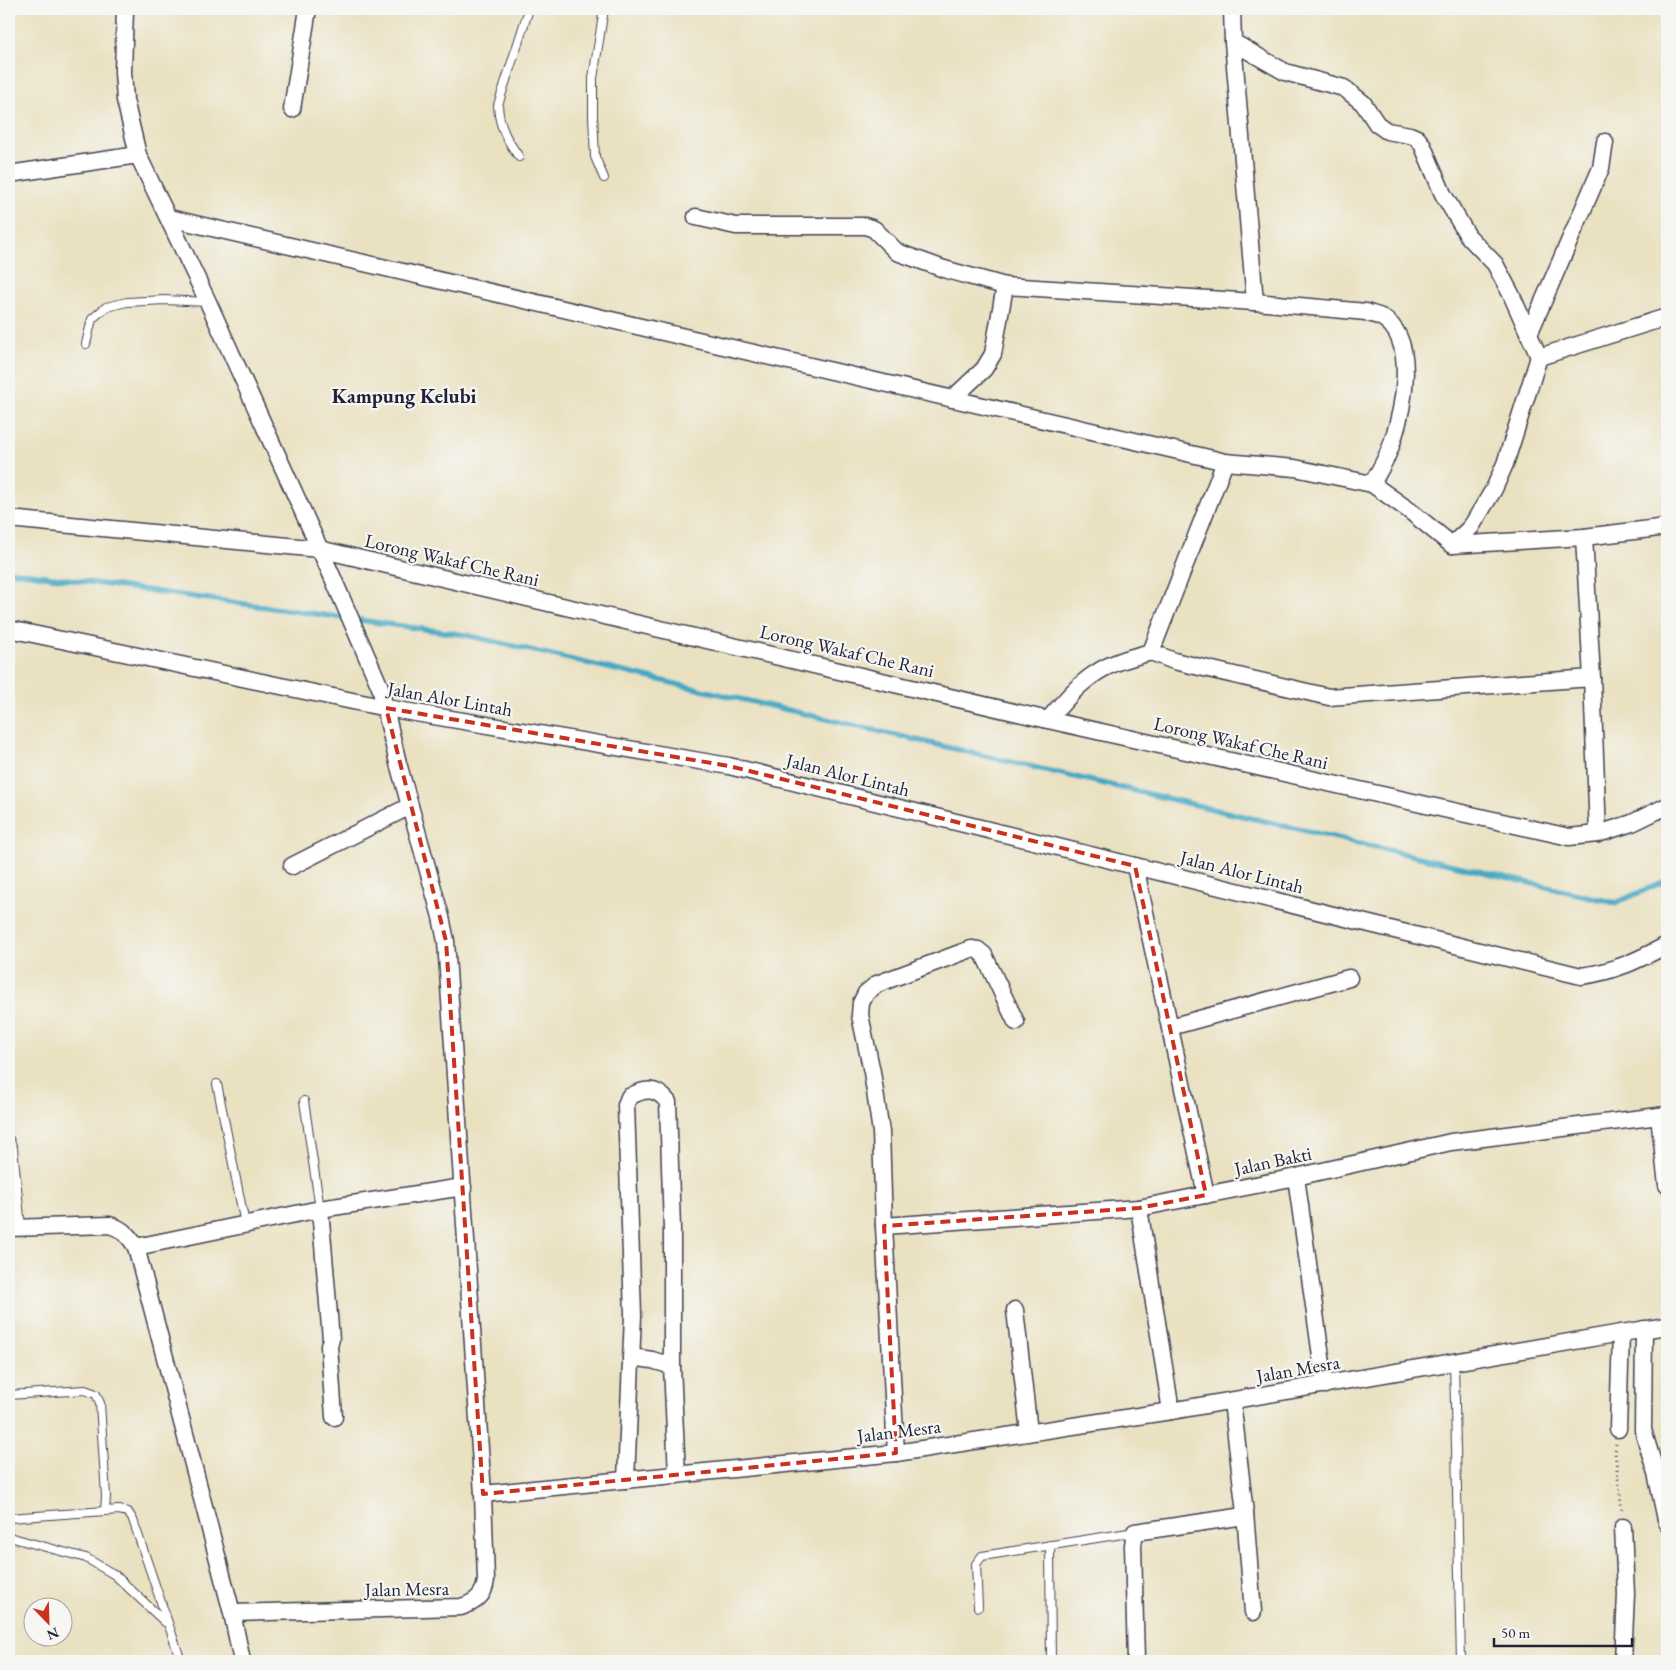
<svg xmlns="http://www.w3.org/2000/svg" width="1676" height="1670" viewBox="0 0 1676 1670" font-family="'EB Garamond',serif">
  <rect width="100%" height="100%" fill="#f6f6f2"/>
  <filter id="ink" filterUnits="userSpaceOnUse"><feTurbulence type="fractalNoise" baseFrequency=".02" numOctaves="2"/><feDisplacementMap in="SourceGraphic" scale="10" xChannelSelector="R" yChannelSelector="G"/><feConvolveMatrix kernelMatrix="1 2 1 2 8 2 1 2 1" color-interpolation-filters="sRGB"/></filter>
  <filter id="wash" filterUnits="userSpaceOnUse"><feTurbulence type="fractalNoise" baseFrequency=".0096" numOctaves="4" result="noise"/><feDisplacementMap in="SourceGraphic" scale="20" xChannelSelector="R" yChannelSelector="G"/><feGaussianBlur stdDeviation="1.12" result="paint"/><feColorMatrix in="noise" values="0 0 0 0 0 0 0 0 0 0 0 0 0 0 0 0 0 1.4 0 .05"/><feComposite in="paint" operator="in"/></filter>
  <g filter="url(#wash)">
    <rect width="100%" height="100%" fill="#eae1c1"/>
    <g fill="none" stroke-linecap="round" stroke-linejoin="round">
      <path stroke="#44a8c4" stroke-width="5.5" d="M 9,571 L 466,635 L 1616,903 L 1667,880"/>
    </g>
  </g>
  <g filter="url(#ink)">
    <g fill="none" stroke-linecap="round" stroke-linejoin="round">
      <g stroke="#403f4f" stroke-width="10">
        <g id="service">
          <path d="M 519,157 C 507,140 499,127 498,105 L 529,9"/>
          <path d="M 604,178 L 595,157 L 593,116 L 593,78 L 604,9"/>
          <path d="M 86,344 L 92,319 L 106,307 L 127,302 L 165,300 L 208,302"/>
          <path d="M 217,1084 L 245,1224"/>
          <path d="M 304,1101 L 320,1209"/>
          <path d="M 9,1139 L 13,1148 L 21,1228"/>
          <path d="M 1454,1362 L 1461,1661"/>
          <path d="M 9,1395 L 85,1390 L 96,1394 L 100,1403 L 106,1496 L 105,1511"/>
          <path d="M 9,1518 L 119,1510 L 128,1512 L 133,1520 L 181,1661"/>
          <path d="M 9,1537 L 86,1558 L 115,1575 L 165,1622"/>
          <path d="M 1050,1545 L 1051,1661"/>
          <path d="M 978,1607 L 976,1564 L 982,1556 L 1135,1532"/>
        </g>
      </g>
      <g stroke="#403f4f" stroke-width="19">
        <g id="minor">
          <path d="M 125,9 L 123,72 L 125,100 L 138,155 L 208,302 L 332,576 L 380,687 L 398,763 L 441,917 L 446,941 L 483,1494"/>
          <path d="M 1232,9 L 1233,42 L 1285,72 L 1344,88 L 1363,103 L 1377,124 L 1387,131 L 1410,135 L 1417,138 L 1422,144 L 1443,194 L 1468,236 L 1495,264 L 1511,294 L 1539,357"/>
          <path d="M 1233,42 L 1255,302"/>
          <path d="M 292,109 L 308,9"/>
          <path d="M 9,174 L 138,155"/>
          <path d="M 696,217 L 736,226 L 865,226 L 874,229 L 897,252 L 944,269 L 1005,286 L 1255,302 L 1366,312 C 1371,314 1377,315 1381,317 C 1419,338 1403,410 1392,443 C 1388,457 1379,471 1372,484"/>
          <path d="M 169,218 L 1213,459 L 1225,462 L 1295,468 L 1372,484 L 1410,511 L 1452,545 L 1584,537 L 1667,527"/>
          <path d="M 1529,334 L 1601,168 L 1605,142"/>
          <path d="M 952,399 L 984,369 L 993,354 L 1005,286"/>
          <path d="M 1225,462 L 1151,652 L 1174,661 L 1329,697 L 1592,678"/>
          <path d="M 9,519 L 319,549 L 1048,720 L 1569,837 L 1598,834 L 1632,823 L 1667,806"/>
          <path d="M 1584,537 L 1592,678 L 1598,834"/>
          <path d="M 1452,545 L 1471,527 L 1494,489 L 1505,464 L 1539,357 L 1667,317"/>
          <path d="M 9,629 L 386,708 L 729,766 L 1581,976 C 1614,972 1638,960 1667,945"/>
          <path d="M 1048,720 C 1063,703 1077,685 1096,673 C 1112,662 1133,657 1151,652"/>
          <path d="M 292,866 L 410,806"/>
          <path d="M 1135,866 L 1206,1195"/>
          <path d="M 1170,1027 L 1349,978"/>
          <path d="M 1659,1116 L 1667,1185"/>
          <path d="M 1296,1177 L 1325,1385"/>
          <path d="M 1139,1208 L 1171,1411"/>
          <path d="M 320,1209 L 331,1339 L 329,1346 L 334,1417"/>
          <path d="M 884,1226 L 1139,1208 L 1296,1177 L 1451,1142 L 1667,1115"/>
          <path d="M 9,1228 L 110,1225 C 123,1229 129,1236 136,1247 L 232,1613 L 242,1661"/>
          <path d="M 136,1247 L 320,1209 L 463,1187"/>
          <path d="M 1015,1310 L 1029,1432"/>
          <path d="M 1644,1329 L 1643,1430 L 1656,1473 L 1667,1524"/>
          <path d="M 631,1357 L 652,1360 L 672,1366"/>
          <path d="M 1232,1401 L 1245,1513 L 1253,1612"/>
          <path d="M 1618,1429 L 1621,1333"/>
          <path d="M 896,1453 L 884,1226 L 881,1132 L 872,1072 L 860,1015 L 861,1003 L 866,993 L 877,984 L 971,949 L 978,950 L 984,955 L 1016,1022"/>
          <path d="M 626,1480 L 633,1315 L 626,1105 L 629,1097 C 645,1088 656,1087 668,1102 L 672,1229 L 672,1366 L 677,1475"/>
          <path d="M 232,1613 L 461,1607 C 476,1602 484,1596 486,1580 L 483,1494 L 896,1453 L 1171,1411 L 1621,1333 L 1667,1326"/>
          <path d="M 1136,1661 L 1133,1545 L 1135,1532 L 1238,1517 L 1245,1513"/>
          <path d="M 1623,1661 L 1626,1594 L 1623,1527"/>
        </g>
      </g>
      <path stroke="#403f4f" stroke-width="3" stroke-dasharray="1 4" stroke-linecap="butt" d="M 1616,1444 L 1615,1453 L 1622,1510"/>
      <use href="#service" stroke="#fff" stroke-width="8"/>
      <use href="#minor" stroke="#fff" stroke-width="16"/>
    </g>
  </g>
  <path fill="none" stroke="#c8321e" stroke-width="4" stroke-dasharray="10 6" stroke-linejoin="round" d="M 386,708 L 729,766 L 1135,866 L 1206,1195 L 1139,1208 L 884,1226 L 896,1453 L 483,1494 L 446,941 Z"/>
  <g text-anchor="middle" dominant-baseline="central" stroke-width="4.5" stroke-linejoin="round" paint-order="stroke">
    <g font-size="19" fill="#22223b" stroke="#f6f6f2">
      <text transform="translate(452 560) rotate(13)">Lorong Wakaf Che Rani</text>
      <text transform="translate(847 651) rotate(13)">Lorong Wakaf Che Rani</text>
      <text transform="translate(450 699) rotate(10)">Jalan Alor Lintah</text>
      <text transform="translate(1241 743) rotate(13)">Lorong Wakaf Che Rani</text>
      <text transform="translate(848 775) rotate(14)">Jalan Alor Lintah</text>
      <text transform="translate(1242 872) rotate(14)">Jalan Alor Lintah</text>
      <text transform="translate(1273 1161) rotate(-12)">Jalan Bakti</text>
      <text transform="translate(1298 1369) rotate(-10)">Jalan Mesra</text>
      <text transform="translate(899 1431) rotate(-7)">Jalan Mesra</text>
      <text transform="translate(407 1589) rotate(-1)">Jalan Mesra</text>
    </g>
    <g font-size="20" font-weight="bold" fill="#22223b" stroke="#f6f6f2">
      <text x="404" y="396">Kampung Kelubi</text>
    </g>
  </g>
  <rect width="1676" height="1670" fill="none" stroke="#f6f6f2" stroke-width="30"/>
  <g transform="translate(48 1622) rotate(157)"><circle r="24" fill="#f6f6f2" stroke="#a1a1a9"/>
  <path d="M0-4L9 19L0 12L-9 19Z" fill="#c8321e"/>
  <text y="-8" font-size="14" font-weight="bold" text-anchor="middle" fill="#22223b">N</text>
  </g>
  <path d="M1494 1638v8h138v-8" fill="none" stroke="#22223b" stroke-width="2.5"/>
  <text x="1501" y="1638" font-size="15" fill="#22223b" stroke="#f6f6f2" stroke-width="4" paint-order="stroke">50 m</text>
</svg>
